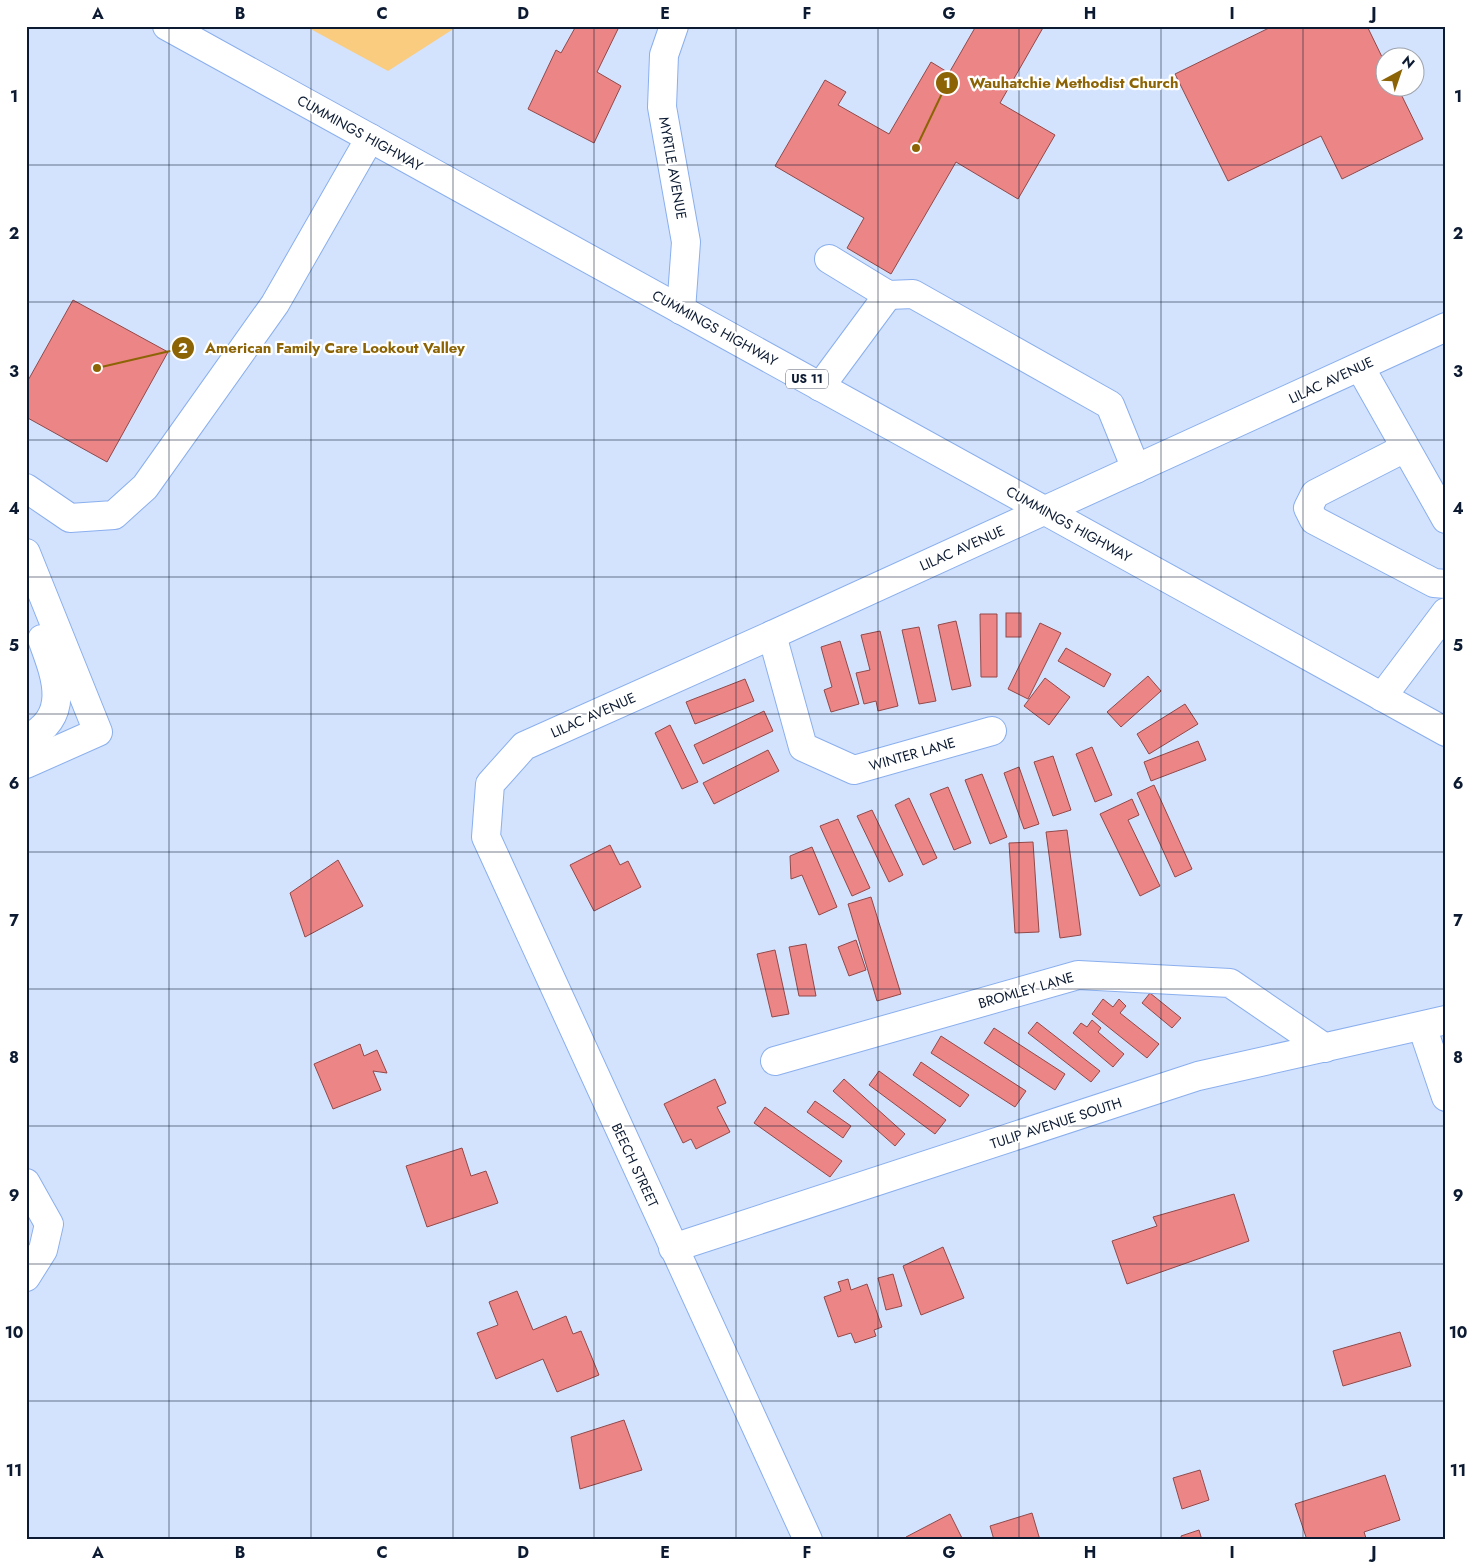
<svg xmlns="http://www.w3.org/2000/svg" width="1472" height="1566" viewBox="0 0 1472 1566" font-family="Jost,sans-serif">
  <rect width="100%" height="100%" fill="#d3e3fd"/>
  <path fill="#f9cc80" d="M 305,26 L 458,26 L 388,71 Z"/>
  <g fill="#eb8586" stroke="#92494a">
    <path d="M 576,26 L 612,26 L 618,29 L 597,72 L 621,86 L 594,143 L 528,109 L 556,50 L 561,53 Z"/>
    <path d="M 976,26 L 1044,26 L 1000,103 L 1055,135 L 1018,199 L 956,162 L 891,274 L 847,248 L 864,218 L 775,166 L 825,80 L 846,92 L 838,105 L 889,134 L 931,62 L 949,73 Z"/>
    <path d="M 1273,26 L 1367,26 L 1384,61 L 1384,88 L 1398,88 L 1423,139 L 1342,179 L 1321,136 L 1228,181 L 1175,74 Z"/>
    <path d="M 73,300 L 168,352 L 107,462 L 26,417 L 26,384 Z"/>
    <rect x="1006" y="613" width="15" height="24"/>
    <path d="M 980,614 L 997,614 L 997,677 L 981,677 Z"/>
    <path d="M 956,621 L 971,686 L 952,690 L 938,625 Z"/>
    <path d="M 1040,623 L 1061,633 L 1028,699 L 1008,689 Z"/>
    <path d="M 919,627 L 936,701 L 919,704 L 902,630 Z"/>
    <path d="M 880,631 L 898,706 L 878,711 L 876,701 L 864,704 L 856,673 L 870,670 L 861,635 Z"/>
    <path d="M 840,641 L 859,704 L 831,712 L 824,690 L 832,687 L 821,647 Z"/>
    <path d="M 1066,648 L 1111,674 L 1104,687 L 1058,661 Z"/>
    <path d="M 1148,676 L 1161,691 L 1121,727 L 1107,712 Z"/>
    <path d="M 1045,678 L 1070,697 L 1049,725 L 1024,706 Z"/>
    <path d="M 745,679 L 754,701 L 695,724 L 686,702 Z"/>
    <path d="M 1185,704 L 1198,724 L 1149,754 L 1137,734 Z"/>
    <path d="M 764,711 L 773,731 L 703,764 L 694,745 Z"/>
    <path d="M 670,725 L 698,782 L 682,789 L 655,733 Z"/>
    <path d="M 1198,741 L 1206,760 L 1151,781 L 1144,762 Z"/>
    <path d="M 1092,747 L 1112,795 L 1095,802 L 1076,754 Z"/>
    <path d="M 768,750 L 779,771 L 714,804 L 703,783 Z"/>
    <path d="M 1053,756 L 1071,810 L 1053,816 L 1034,762 Z"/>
    <path d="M 1019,767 L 1039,824 L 1024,829 L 1004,773 Z"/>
    <path d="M 982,774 L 1007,837 L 990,844 L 965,780 Z"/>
    <path d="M 1154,785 L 1192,869 L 1175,877 L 1137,793 Z"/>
    <path d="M 948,787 L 971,843 L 954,850 L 930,794 Z"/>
    <path d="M 909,798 L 937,858 L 923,865 L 895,805 Z"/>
    <path d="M 1132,799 L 1139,815 L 1128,820 L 1160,886 L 1140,896 L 1100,814 Z"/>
    <path d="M 872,810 L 903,875 L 889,882 L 857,816 Z"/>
    <path d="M 838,819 L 870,888 L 852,896 L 820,826 Z"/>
    <path d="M 1067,830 L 1081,935 L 1060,938 L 1046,832 Z"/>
    <path d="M 1033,842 L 1039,932 L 1015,933 L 1009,843 Z"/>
    <path d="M 610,845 L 620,865 L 628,861 L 641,887 L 594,911 L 570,865 Z"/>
    <path d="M 812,847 L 837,907 L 819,915 L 802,875 L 791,879 L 790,856 Z"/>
    <path d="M 338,860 L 363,906 L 305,937 L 290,893 Z"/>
    <path d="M 871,897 L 901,994 L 877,1001 L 848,904 Z"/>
    <path d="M 856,940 L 866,970 L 849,976 L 838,947 Z"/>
    <path d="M 806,944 L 816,996 L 799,996 L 789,947 Z"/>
    <path d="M 775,950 L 789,1014 L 772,1017 L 757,954 Z"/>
    <path d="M 1150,993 L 1181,1018 L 1172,1028 L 1142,1003 Z"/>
    <path d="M 1103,999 L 1113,1007 L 1119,999 L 1126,1006 L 1120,1013 L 1159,1044 L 1147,1058 L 1092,1014 Z"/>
    <path d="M 1092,1020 L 1101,1028 L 1098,1032 L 1124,1054 L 1113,1067 L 1073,1033 L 1081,1023 L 1087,1027 Z"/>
    <path d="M 1037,1022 L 1100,1071 L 1091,1082 L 1028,1033 Z"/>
    <path d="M 994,1028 L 1065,1074 L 1055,1090 L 984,1043 Z"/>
    <path d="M 941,1036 L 1026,1091 L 1015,1107 L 931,1053 Z"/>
    <path d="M 360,1044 L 364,1056 L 377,1050 L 387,1073 L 373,1071 L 381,1090 L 333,1109 L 314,1064 Z"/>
    <path d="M 921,1062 L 969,1095 L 960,1107 L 913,1075 Z"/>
    <path d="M 879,1071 L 946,1120 L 935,1134 L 869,1085 Z"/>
    <path d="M 715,1079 L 726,1103 L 717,1107 L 730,1132 L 696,1149 L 691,1139 L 683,1143 L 664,1104 Z"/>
    <path d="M 844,1079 L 905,1134 L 895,1146 L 833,1091 Z"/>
    <path d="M 815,1101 L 851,1126 L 843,1138 L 807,1112 Z"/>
    <path d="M 765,1107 L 842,1161 L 830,1177 L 754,1123 Z"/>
    <path d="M 462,1148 L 471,1176 L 486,1171 L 498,1203 L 427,1227 L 406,1166 Z"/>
    <path d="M 1234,1194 L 1249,1241 L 1127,1284 L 1112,1241 L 1157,1226 L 1153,1217 Z"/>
    <path d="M 943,1247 L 964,1298 L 921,1315 L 903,1266 Z"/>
    <path d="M 893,1274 L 902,1306 L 886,1310 L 878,1278 Z"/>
    <path d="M 848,1279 L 851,1290 L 867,1284 L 882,1327 L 874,1330 L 876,1336 L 855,1343 L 851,1333 L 838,1337 L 824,1297 L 841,1291 L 838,1282 Z"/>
    <path d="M 517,1291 L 533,1330 L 566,1316 L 573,1334 L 581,1331 L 599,1375 L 557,1392 L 543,1359 L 496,1379 L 477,1333 L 498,1325 L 489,1302 Z"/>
    <path d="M 1400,1332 L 1411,1366 L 1343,1386 L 1333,1351 Z"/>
    <path d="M 624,1420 L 642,1470 L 580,1489 L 571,1437 Z"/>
    <path d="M 1200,1470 L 1209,1500 L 1182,1509 L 1173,1478 Z"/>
    <path d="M 1385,1475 L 1400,1520 L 1364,1532 L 1366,1538 L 1358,1540 L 1307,1540 L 1295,1504 Z"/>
    <path d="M 1032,1513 L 1040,1540 L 994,1540 L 990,1526 Z"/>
    <path d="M 950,1514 L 963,1540 L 907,1540 L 906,1537 Z"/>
    <path d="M 1199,1530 L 1202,1540 L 1182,1540 L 1181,1536 Z"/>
  </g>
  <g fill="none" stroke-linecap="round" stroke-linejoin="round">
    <g stroke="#8aafee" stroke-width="30">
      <g id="minor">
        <path d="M 674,26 L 664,55 L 662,107 L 686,242 L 681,310"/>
        <path d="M 829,259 L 888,295 L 913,294 L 1110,405 L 1136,469"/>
        <path d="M 1360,367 L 1446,519"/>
        <path d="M 820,387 L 888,295"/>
        <path d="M 1405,448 L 1315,494 L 1308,508 L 1314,520 L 1434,583 L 1446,584"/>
        <path d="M 26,488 L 70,518 L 114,515 L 145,487 L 275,304 L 370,138"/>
        <path d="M 26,553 L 98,732 L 26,764"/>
        <path d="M 772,635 L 803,747 L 854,770 L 992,731"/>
        <path d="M 1382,697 L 1446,612"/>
        <path d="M 26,739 C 72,716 56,677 42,639"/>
        <path d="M 1422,1026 L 1446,1097"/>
        <path d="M 775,1061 L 1078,975 L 1230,983 L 1325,1048"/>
        <path d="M 26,1183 L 49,1224 L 43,1250 L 26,1277"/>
        <path d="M 673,1248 L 1198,1076 L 1446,1020"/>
        <path d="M 808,1540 L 486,837 L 490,784 L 524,746 L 772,635 L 1446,327"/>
      </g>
    </g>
    <g stroke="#8aafee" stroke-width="30">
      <path id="major" d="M 167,26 L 1446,732"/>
    </g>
    <use href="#minor" stroke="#fff" stroke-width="28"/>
    <use href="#major" stroke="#fff" stroke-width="28"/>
  </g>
  <path fill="none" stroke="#0d1b32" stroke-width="1" stroke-opacity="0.55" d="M 169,26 L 169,1540M 311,26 L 311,1540M 453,26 L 453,1540M 594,26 L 594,1540M 736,26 L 736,1540M 878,26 L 878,1540M 1019,26 L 1019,1540M 1161,26 L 1161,1540M 1303,26 L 1303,1540M 26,165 L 1446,165M 26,302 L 1446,302M 26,440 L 1446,440M 26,577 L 1446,577M 26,714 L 1446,714M 26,852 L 1446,852M 26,989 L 1446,989M 26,1126 L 1446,1126M 26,1264 L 1446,1264M 26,1401 L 1446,1401"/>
  <g text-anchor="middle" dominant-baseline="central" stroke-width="4.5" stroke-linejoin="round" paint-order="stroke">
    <rect fill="#fff" stroke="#565f70" stroke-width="1" x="786" y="369.5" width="42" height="19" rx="4"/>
    <g font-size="12" font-weight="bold" fill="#0d1b32">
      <text x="807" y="379">US 11</text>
    </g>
    <g font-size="14" fill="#0d1b32" stroke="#fff">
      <text transform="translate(360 133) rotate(29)">CUMMINGS HIGHWAY</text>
      <text transform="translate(673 168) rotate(80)">MYRTLE AVENUE</text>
      <text transform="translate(715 328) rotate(29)">CUMMINGS HIGHWAY</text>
      <text transform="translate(1331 380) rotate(-25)">LILAC AVENUE</text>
      <text transform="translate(1069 524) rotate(29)">CUMMINGS HIGHWAY</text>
      <text transform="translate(962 548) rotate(-24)">LILAC AVENUE</text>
      <text transform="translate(593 715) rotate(-24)">LILAC AVENUE</text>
      <text transform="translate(912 754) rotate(-16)">WINTER LANE</text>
      <text transform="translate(1026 990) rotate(-16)">BROMLEY LANE</text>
      <text transform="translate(1056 1123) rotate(-18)">TULIP AVENUE SOUTH</text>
      <text transform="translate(635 1165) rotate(65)">BEECH STREET</text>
    </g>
  </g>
  <path fill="none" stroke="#8c6406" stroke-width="2" d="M916 148L947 83M97 368L183 348"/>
  <g fill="#8c6406" stroke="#fff" stroke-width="2">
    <circle cx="916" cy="148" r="5"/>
    <circle cx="97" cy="368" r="5"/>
    <circle cx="947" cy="83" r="12"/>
    <circle cx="183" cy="348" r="12"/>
  </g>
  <g font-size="15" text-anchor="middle" font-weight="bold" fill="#fff">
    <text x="947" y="88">1</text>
    <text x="183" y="353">2</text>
  </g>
  <g font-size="15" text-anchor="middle" font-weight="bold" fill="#8c6406" stroke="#fff" stroke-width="4.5" stroke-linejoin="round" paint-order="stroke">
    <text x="1074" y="88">Wauhatchie Methodist Church</text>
    <text x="335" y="353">American Family Care Lookout Valley</text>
  </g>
  <rect width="1472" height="1566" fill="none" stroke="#ffffff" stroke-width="55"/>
  <g transform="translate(1400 72) rotate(40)"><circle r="24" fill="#ffffff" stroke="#9ea4ad"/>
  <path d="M0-4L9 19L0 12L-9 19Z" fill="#8c6406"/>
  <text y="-8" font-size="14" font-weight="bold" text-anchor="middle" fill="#0d1b32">N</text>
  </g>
  <rect x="28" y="28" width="1416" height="1510" fill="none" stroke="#0d1b32" stroke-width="2"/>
  <g font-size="16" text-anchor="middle" font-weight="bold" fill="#0d1b32">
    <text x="98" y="19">A</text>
    <text x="240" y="19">B</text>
    <text x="382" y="19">C</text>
    <text x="523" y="19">D</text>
    <text x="665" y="19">E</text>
    <text x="807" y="19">F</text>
    <text x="949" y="19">G</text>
    <text x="1090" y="19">H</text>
    <text x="1232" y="19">I</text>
    <text x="1374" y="19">J</text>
    <text x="14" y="102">1</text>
    <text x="1458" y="102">1</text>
    <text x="14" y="239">2</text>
    <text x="1458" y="239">2</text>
    <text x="14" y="377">3</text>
    <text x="1458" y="377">3</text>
    <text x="14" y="514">4</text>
    <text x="1458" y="514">4</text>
    <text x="14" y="651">5</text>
    <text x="1458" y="651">5</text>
    <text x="14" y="789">6</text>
    <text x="1458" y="789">6</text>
    <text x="14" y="926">7</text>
    <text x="1458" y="926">7</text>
    <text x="14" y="1063">8</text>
    <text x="1458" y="1063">8</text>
    <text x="14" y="1201">9</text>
    <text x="1458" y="1201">9</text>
    <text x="14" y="1338">10</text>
    <text x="1458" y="1338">10</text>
    <text x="14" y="1476">11</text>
    <text x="1458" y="1476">11</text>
    <text x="98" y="1558">A</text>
    <text x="240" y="1558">B</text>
    <text x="382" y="1558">C</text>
    <text x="523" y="1558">D</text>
    <text x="665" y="1558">E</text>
    <text x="807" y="1558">F</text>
    <text x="949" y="1558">G</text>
    <text x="1090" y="1558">H</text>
    <text x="1232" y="1558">I</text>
    <text x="1374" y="1558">J</text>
  </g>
</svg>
